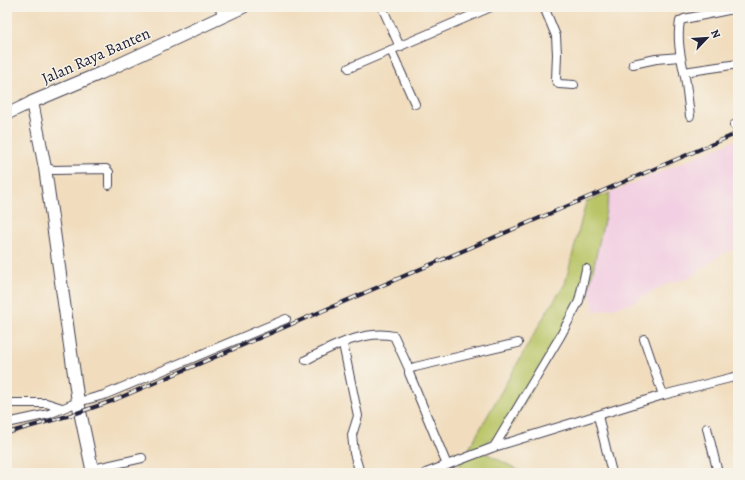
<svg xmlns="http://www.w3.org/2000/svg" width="745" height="480" viewBox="0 0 745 480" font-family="Alegreya,serif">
  <rect width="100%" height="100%" fill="#f7f3e8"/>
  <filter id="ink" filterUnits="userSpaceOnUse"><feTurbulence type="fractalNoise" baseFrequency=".025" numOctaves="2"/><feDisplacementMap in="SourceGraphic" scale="8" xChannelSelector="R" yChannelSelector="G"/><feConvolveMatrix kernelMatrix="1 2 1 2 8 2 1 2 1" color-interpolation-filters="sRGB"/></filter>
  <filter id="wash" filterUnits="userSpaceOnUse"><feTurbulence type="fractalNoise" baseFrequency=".012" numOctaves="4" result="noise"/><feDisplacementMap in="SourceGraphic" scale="16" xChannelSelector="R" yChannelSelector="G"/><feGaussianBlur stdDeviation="0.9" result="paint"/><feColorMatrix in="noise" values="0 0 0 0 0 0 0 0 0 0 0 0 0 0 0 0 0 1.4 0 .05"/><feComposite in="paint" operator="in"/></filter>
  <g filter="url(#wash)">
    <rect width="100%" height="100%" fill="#f1ddbe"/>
    <path fill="#f2cfe2" d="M 738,139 L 738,248 L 722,254 L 688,279 L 669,283 L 630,304 L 594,312 L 589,288 L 610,193 Z"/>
    <path fill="#b8c465" stroke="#6d7350" d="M 610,193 L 589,288 L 507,433 L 488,440 L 482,451 L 524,473 L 455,473 L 546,313 L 565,284 L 586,202 Z"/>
  </g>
  <g filter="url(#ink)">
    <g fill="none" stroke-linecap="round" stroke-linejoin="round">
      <g stroke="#413e4f" stroke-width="10">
        <g id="minor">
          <path d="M 219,7 L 223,16"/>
          <path d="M 382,7 L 400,47"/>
          <path d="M 544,7 L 556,36 L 557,54 L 556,80 L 559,84 L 574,85"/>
          <path d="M 391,50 L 415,104"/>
          <path d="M 633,64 L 656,59 L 680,57"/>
          <path d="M 349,68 L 491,7"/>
          <path d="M 684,72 L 738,64"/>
          <path d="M 690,116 C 688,101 687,86 684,72 C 680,54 677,39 680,21 L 684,19 L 738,8"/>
          <path d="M 734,125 L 738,124"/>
          <path d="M 45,168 L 54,170 L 106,169 L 109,172 L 109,185"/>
          <path d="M 644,339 L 663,395"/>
          <path d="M 343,344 L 358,416 L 352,435 L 354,453 L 360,473"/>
          <path d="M 306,360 C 331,347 365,329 394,336 L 409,369"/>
          <path d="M 7,403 L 46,403 L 62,408"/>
          <path d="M 598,416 L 612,473"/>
          <path d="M 7,423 L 49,414 L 78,402 L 104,395 L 286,319"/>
          <path d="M 707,428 L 718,473"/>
          <path d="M 494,447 L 561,335 L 579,301 L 586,269"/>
          <path d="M 447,465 L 409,373 L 409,369 L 415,367 L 518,343"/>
          <path d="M 93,469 L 142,458"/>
          <path d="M 426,473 L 494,447 L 663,395 L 738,376"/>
        </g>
      </g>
      <g stroke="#413e4f" stroke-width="13">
        <path id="secondary" d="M 7,114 L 32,102"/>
      </g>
      <g stroke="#413e4f" stroke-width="14">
        <path id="primary" d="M 93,473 L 78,402 L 45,168 L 32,102 L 101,73 L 243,7"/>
      </g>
      <use href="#minor" stroke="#fff" stroke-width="8"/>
      <use href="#secondary" stroke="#fff" stroke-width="11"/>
      <use href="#primary" stroke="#fff" stroke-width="12"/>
      <g stroke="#22223b" stroke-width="4">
        <path id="rail" d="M 7,433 L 71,415 L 112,401 L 738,133"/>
      </g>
      <use href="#rail" stroke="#f7f3e8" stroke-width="2.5" stroke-dasharray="8" stroke-linecap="butt"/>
    </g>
  </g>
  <g text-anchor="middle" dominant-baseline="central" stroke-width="3" stroke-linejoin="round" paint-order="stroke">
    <g font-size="16" fill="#22223b" stroke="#f7f3e8">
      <text transform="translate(96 56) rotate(-24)">Jalan Raya Banten</text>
    </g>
  </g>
  <rect width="745" height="480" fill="none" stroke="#f7f3e8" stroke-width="24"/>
  <g transform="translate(707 38) rotate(65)" stroke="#f7f3e8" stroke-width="3" paint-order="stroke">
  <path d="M0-3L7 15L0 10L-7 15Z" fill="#22223b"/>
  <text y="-6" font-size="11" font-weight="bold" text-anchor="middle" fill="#22223b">N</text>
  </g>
</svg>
